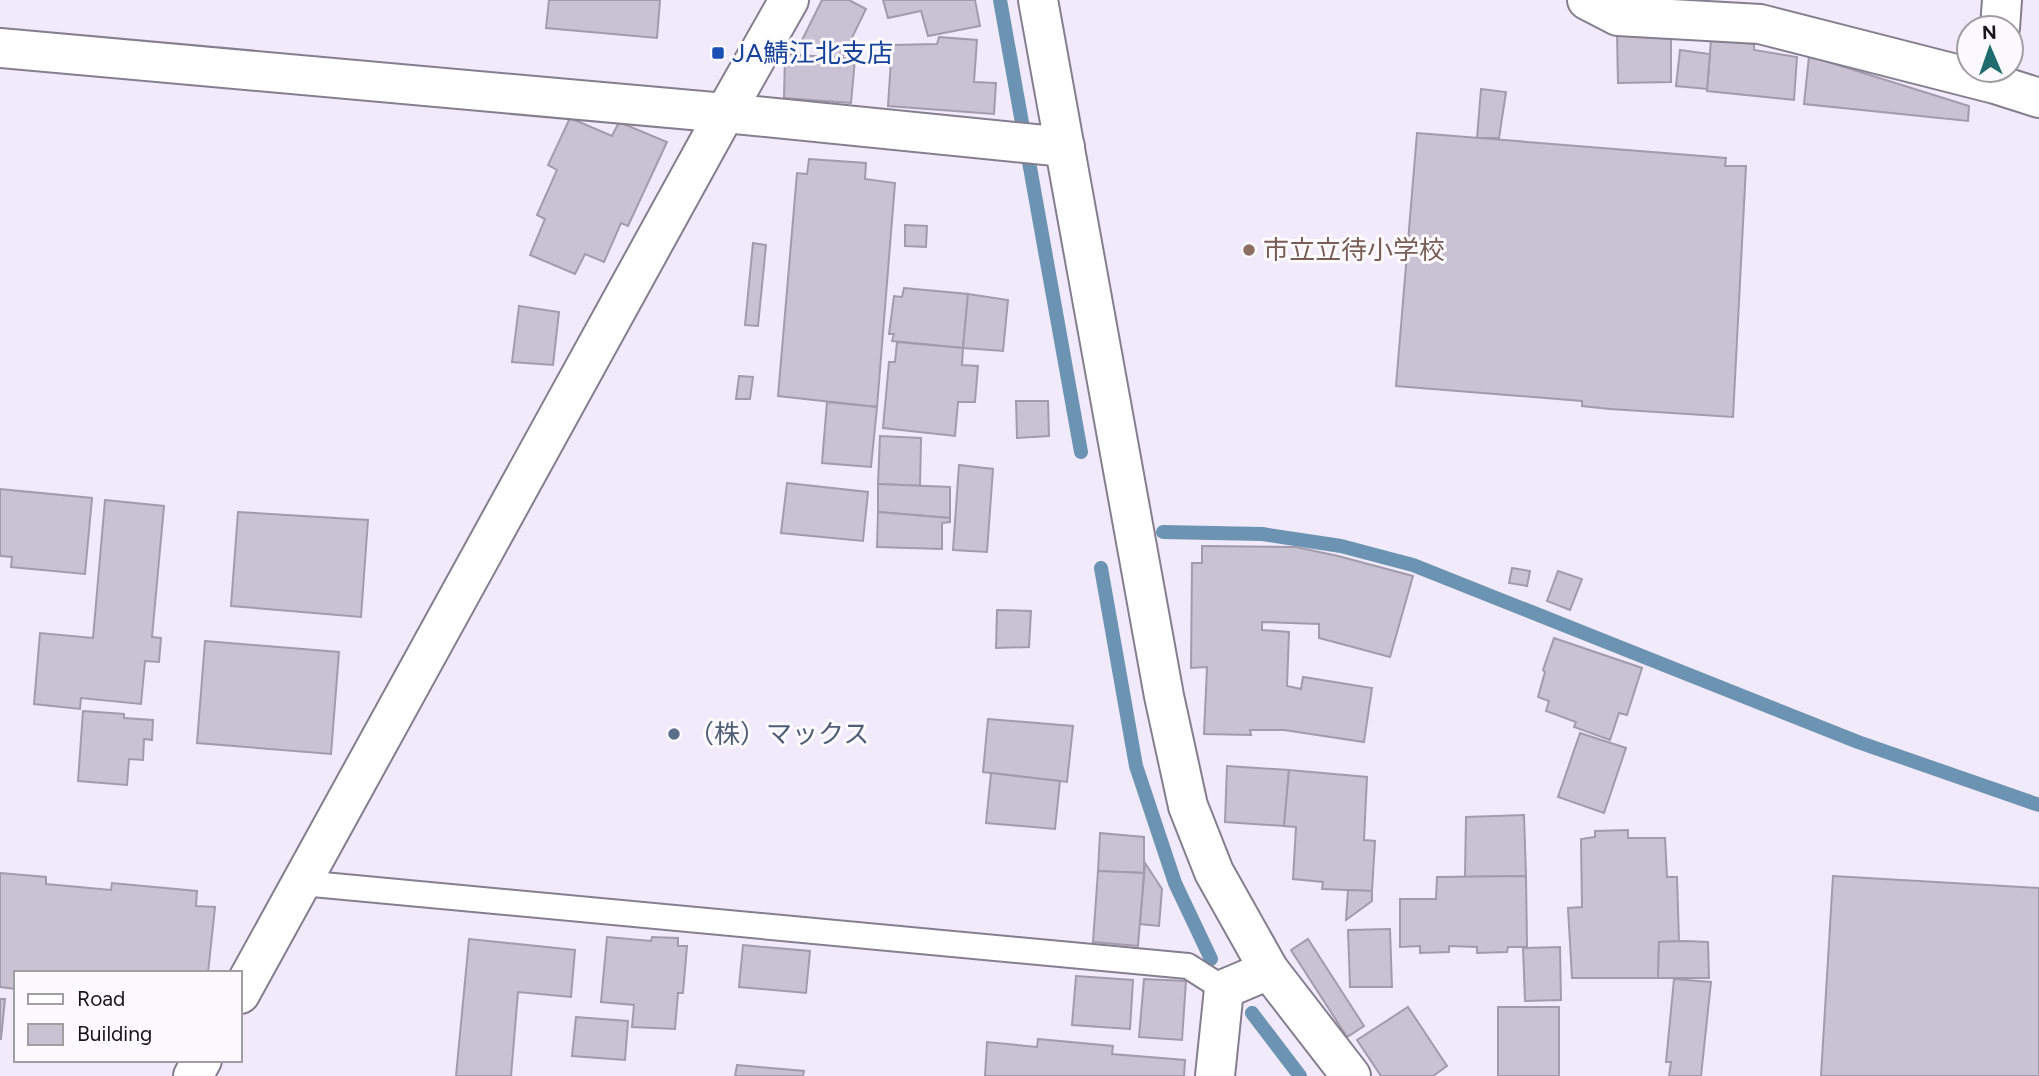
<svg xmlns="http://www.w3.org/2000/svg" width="2039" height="1076" viewBox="0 0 2039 1076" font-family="Figtree,'Noto Sans JP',sans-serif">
  <rect width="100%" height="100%" fill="#f1eafb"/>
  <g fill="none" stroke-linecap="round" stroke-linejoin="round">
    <g stroke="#6c94b2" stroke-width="14">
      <path d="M 1000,0 L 1081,452"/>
      <path d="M 1163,532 L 1262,534 L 1341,546 L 1413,565 L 1858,742 L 2039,805"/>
      <path d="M 1101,568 L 1136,766 L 1175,883 L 1211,959"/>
      <path d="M 1252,1013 L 1300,1076"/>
    </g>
  </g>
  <g fill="#c9c2d3" stroke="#a19bab" stroke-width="2">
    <path d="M 549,0 L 660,0 L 657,38 L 546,28 Z"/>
    <path d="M 822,0 L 849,0 L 866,9 L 842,58 L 837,58 L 802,40 Z"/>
    <path d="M 883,0 L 975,0 L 980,26 L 928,36 L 921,11 L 888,18 Z"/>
    <path d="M 1671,33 L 1671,82 L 1618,83 L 1617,34 Z"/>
    <path d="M 939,37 L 977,40 L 974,82 L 996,83 L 994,114 L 888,106 L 892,45 L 937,44 Z"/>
    <path d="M 1711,40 L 1754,44 L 1754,50 L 1797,57 L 1794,100 L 1707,91 Z"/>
    <path d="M 1680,50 L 1710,54 L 1707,89 L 1676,86 Z"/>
    <path d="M 785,54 L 855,59 L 851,103 L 784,98 Z"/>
    <path d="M 1809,56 L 1969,106 L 1968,121 L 1804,104 Z"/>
    <path d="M 1481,89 L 1506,92 L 1499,138 L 1477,138 Z"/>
    <path d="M 570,118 L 612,136 L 619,122 L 667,142 L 628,226 L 621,223 L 604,262 L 585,254 L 575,274 L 530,255 L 545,219 L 537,215 L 557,170 L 548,165 Z"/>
    <path d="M 1417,133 L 1726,158 L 1725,166 L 1746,166 L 1733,417 L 1610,409 L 1582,406 L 1582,401 L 1396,386 Z"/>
    <path d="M 809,159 L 866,163 L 865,179 L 895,183 L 877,407 L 778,396 L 797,173 L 807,174 Z"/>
    <path d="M 905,225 L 927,226 L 926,247 L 905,246 Z"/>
    <path d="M 753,243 L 766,245 L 758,326 L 745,325 Z"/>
    <path d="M 904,288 L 968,294 L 963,348 L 892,341 L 894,334 L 889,334 L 894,296 L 902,297 Z"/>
    <path d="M 968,294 L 1008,300 L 1003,351 L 963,348 Z"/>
    <path d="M 519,306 L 559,312 L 553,365 L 512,362 Z"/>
    <path d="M 897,342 L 963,348 L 962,365 L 978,366 L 975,402 L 958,402 L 955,436 L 883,428 L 889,362 L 895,362 Z"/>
    <path d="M 739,376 L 753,377 L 750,399 L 736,399 Z"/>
    <path d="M 1016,401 L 1048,401 L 1049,436 L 1017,438 Z"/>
    <path d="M 827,402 L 877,407 L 871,467 L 822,463 Z"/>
    <path d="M 880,436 L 921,438 L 920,486 L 878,484 Z"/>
    <path d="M 959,465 L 993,469 L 987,552 L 953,550 Z"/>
    <path d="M 787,483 L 868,492 L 863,541 L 781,533 Z"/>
    <path d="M 878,484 L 950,487 L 950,518 L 878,512 Z"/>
    <path d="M 0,489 L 92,498 L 85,574 L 11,567 L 12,557 L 0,556 Z"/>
    <path d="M 105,500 L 164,506 L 152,637 L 161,638 L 159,662 L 145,661 L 141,704 L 81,698 L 80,709 L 34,704 L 40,633 L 93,638 Z"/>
    <path d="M 238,512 L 368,520 L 361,617 L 231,606 Z"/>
    <path d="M 878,512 L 950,518 L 950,522 L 942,523 L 942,549 L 877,547 Z"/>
    <path d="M 1202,546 L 1296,547 L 1338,556 L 1413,576 L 1390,657 L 1319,638 L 1319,624 L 1262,622 L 1262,630 L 1289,632 L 1287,686 L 1301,689 L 1303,677 L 1372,688 L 1364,742 L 1284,730 L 1250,730 L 1251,735 L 1204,734 L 1207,667 L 1191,668 L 1192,563 L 1202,563 Z"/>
    <path d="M 1512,568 L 1530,571 L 1527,586 L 1509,583 Z"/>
    <path d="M 1558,571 L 1582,579 L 1570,610 L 1547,601 Z"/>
    <path d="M 997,610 L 1031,611 L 1029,647 L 996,648 Z"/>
    <path d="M 1554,638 L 1642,668 L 1627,715 L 1619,713 L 1610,740 L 1574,727 L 1576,722 L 1546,711 L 1549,701 L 1538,697 L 1545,672 L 1543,670 Z"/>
    <path d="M 205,641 L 339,652 L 331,754 L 197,743 Z"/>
    <path d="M 83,711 L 124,714 L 124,718 L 153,720 L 152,740 L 144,739 L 143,760 L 129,759 L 127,785 L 78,781 Z"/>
    <path d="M 988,719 L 1073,726 L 1067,782 L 983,772 Z"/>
    <path d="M 1580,733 L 1626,748 L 1604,813 L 1558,797 Z"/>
    <path d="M 1227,766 L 1289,770 L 1284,826 L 1225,822 Z"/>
    <path d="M 1289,770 L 1367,777 L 1364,840 L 1375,841 L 1372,891 L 1322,889 L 1323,882 L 1293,879 L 1296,827 L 1284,826 Z"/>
    <path d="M 991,773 L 1060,781 L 1055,829 L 986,823 Z"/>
    <path d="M 1524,815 L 1526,876 L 1465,877 L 1466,817 Z"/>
    <path d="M 1628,830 L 1628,838 L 1665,838 L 1667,877 L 1677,877 L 1679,941 L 1659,942 L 1658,978 L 1572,978 L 1568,908 L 1582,907 L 1581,839 L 1595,837 L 1595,831 Z"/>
    <path d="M 1100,833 L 1144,837 L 1144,873 L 1098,871 Z"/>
    <path d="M 1145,863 L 1162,889 L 1159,926 L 1140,924 Z"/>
    <path d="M 1098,871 L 1144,873 L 1138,946 L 1093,942 Z"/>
    <path d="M 0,873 L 46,877 L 46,884 L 111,890 L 112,883 L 197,891 L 196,906 L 215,907 L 208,973 L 16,973 L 16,989 L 0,987 Z"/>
    <path d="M 1526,876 L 1527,947 L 1508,947 L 1507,952 L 1477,953 L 1477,947 L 1449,946 L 1449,952 L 1420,953 L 1420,946 L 1400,947 L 1400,899 L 1436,899 L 1437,877 Z"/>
    <path d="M 1833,876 L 2039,888 L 2039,1076 L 1821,1076 Z"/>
    <path d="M 1348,890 L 1372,891 L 1372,901 L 1346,920 Z"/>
    <path d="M 1390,929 L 1392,987 L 1350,987 L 1348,930 Z"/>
    <path d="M 607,937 L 651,941 L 652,937 L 678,938 L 678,946 L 687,946 L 683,993 L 678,993 L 675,1029 L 632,1027 L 634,1005 L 601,1002 Z"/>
    <path d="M 469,939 L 575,950 L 571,997 L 518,992 L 511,1076 L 456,1076 Z"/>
    <path d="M 1308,939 L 1364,1026 L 1347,1037 L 1291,950 Z"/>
    <path d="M 1685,941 L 1708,942 L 1709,978 L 1658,978 L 1659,942 Z"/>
    <path d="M 743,945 L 810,951 L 806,993 L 739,987 Z"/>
    <path d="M 1560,947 L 1561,1000 L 1525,1001 L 1523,948 Z"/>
    <path d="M 1076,976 L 1133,980 L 1130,1029 L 1072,1025 Z"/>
    <path d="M 1144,979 L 1186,981 L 1182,1040 L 1139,1037 Z"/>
    <path d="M 1674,979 L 1711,982 L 1701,1076 L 1669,1076 L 1671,1062 L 1666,1062 Z"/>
    <path d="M 0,999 L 5,999 L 1,1039 L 0,1039 Z"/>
    <path d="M 1408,1007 L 1447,1066 L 1433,1076 L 1381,1076 L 1357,1040 Z"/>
    <rect x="1498" y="1007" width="61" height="69"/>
    <path d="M 576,1017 L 628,1021 L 625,1060 L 572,1056 Z"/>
    <path d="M 1038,1039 L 1113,1046 L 1112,1054 L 1185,1060 L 1184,1076 L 985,1076 L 987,1042 L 1037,1047 Z"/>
    <path d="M 737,1065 L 804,1071 L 803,1076 L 735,1076 Z"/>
  </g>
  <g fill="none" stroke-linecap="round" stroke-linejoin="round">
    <g stroke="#847e8e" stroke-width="28">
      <path id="lane" d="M 302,883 L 1188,966 L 1224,989"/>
    </g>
    <g stroke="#847e8e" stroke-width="42">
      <g id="street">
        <path d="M 1038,0 L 1164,696 L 1188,806 L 1214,872 L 1269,970 L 1351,1076"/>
        <path d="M 1587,0 L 1618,16 L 1760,24 L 1995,84 L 2039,98"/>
        <path d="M 2000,28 L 2002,0"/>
        <path d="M 0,48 L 725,113 L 1065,147"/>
        <path d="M 1215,1076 L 1224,989 L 1269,970"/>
      </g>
    </g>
    <g stroke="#847e8e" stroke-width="42">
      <g id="secondary">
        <path d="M 240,994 L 725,113 L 789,0"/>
        <path d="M 193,1076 L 202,1060"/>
      </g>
    </g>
    <use href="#lane" stroke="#fff" stroke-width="24"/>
    <use href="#street" stroke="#fff" stroke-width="38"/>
    <use href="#secondary" stroke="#fff" stroke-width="38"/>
  </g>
  <rect fill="#1a4fb4" stroke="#fcfafe" stroke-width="2.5" x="711" y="46" width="14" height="14" rx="3.5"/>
  <circle fill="#8d6e63" stroke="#fcfafe" stroke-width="2.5" cx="1249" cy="250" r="7"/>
  <circle fill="#5c6f8a" stroke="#fcfafe" stroke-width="2.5" cx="674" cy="734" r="7"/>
  <g text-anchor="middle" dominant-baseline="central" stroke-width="6" stroke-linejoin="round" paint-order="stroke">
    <g font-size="26" fill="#164399" stroke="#fcfafe" text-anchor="start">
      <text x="732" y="53">JA鯖江北支店</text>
    </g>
    <g font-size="26" fill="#785e54" stroke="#fcfafe" text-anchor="start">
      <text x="1263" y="250">市立立待小学校</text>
    </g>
    <g font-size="26" fill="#4e5e75" stroke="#fcfafe" text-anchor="start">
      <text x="688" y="734">（株）マックス</text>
    </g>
  </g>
  <rect x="14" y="971" width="228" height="91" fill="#fcfafe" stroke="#a09ea3" stroke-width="2"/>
  <rect x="28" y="994" width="35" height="10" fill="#ffffff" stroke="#a09ea3" stroke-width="2"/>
  <text x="77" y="1006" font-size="21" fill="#17151b">Road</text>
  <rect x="28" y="1024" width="35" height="21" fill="#c9c2d3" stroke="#a09ea3" stroke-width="2"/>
  <text x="77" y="1041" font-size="21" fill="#17151b">Building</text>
  <g transform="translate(1990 49) rotate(358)"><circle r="33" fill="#fcfafe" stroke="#a09ea3" stroke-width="2"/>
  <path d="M0-5L12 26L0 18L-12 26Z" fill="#1f6c6e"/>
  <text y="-10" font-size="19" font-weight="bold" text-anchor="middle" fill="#17151b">N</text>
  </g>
</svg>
